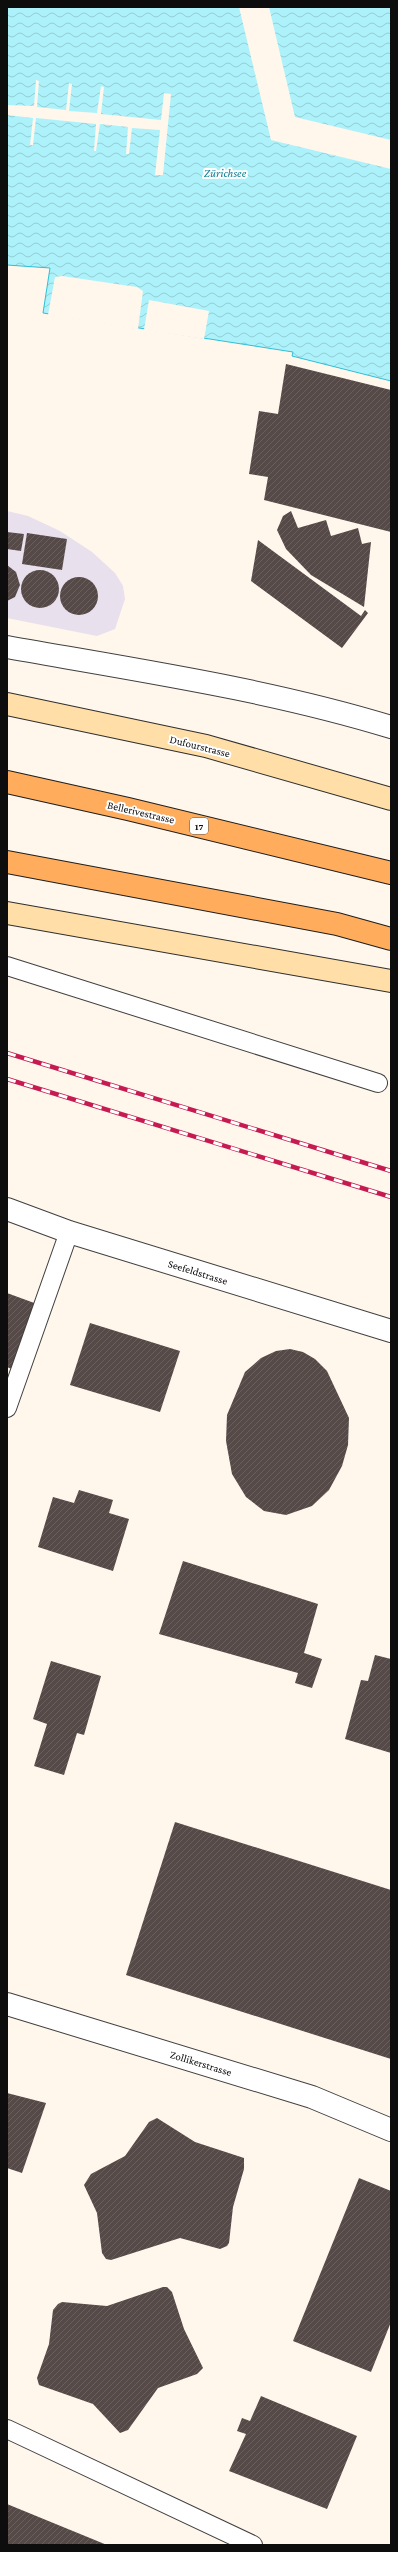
<svg xmlns="http://www.w3.org/2000/svg" width="398" height="2552" viewBox="0 0 398 2552" font-family="'Crimson Pro',serif">
  <defs>
    <pattern id="water-waves" width="16" height="10" patternUnits="userSpaceOnUse"><rect width="16" height="10" fill="#adf2fa"/><path d="M0 5q4-4 8 0t8 0" fill="none" stroke="#94ced5"/></pattern>
    <pattern id="building-hatch" width="6" height="6" patternUnits="userSpaceOnUse"><rect width="6" height="6" fill="#564a48"/><path d="M-1 1l2-2M0 6l6-6M5 7l2-2" fill="none" stroke="#69605e"/></pattern>
  </defs>
  <rect width="100%" height="100%" fill="#fff6ec"/>
  <path fill="#e8e0ec" d="M 7,511 L 28,516 L 60,531 L 92,552 L 115,573 L 123,586 L 125,599 L 115,629 L 97,636 L 7,618 Z"/>
  <path fill="url(#water-waves)" stroke="#2ec0d7" d="M 7,7 L 391,7 L 391,381 L 292,356 L 293,352 L 43,313 L 50,268 L 7,265 Z"/>
  <g fill="#fff6ec">
    <path d="M 239,7 L 269,7 L 295,117 L 391,140 L 391,169 L 271,140 Z"/>
    <path d="M 36,80 L 39,81 L 37,107 L 66,110 L 69,83 L 72,84 L 69,111 L 97,113 L 101,86 L 104,87 L 101,114 L 161,120 L 164,93 L 171,94 L 163,175 L 155,175 L 160,130 L 132,128 L 129,154 L 126,154 L 128,127 L 100,124 L 96,151 L 94,151 L 96,124 L 36,118 L 33,145 L 30,145 L 33,118 L 7,115 L 7,105 L 34,106 Z"/>
    <path d="M 62,276 L 137,287 L 143,291 L 138,329 L 48,315 L 55,277 Z"/>
    <path d="M 149,300 L 209,311 L 204,339 L 144,330 Z"/>
  </g>
  <g fill="url(#building-hatch)">
    <path d="M 286,364 L 391,390 L 391,532 L 264,500 L 268,477 L 249,474 L 259,411 L 278,414 Z"/>
    <path d="M 291,511 L 298,528 L 326,520 L 331,536 L 358,528 L 362,544 L 371,542 L 364,607 L 311,575 L 286,549 L 277,530 L 283,516 Z"/>
    <path d="M 7,532 L 24,534 L 21,551 L 7,549 Z"/>
    <path d="M 27,533 L 67,539 L 62,570 L 22,564 Z"/>
    <path d="M 258,540 L 361,616 L 365,610 L 368,613 L 342,648 L 251,581 Z"/>
    <path d="M 7,565 L 16,572 L 20,585 L 15,597 L 7,601 Z"/>
    <circle cx="40" cy="589" r="19"/>
    <circle cx="79" cy="596" r="19"/>
    <path d="M 7,1293 L 37,1304 L 14,1370 L 7,1367 Z"/>
    <path d="M 90,1323 L 180,1351 L 160,1412 L 70,1385 Z"/>
    <path d="M 290,1349 L 303,1352 L 315,1359 L 327,1371 L 349,1418 L 348,1445 L 342,1466 L 329,1490 L 312,1506 L 286,1515 L 264,1511 L 246,1497 L 232,1474 L 226,1441 L 227,1415 L 245,1372 L 261,1358 L 276,1351 Z"/>
    <path d="M 79,1490 L 113,1500 L 109,1513 L 129,1519 L 113,1571 L 38,1547 L 53,1497 L 74,1503 Z"/>
    <path d="M 183,1561 L 318,1604 L 304,1653 L 322,1659 L 312,1688 L 295,1683 L 298,1673 L 159,1634 Z"/>
    <path d="M 375,1655 L 391,1659 L 391,1753 L 345,1739 L 361,1680 L 368,1681 Z"/>
    <path d="M 51,1661 L 101,1676 L 84,1735 L 77,1733 L 64,1775 L 34,1766 L 47,1724 L 33,1719 Z"/>
    <path d="M 175,1822 L 391,1890 L 391,2059 L 126,1975 Z"/>
    <path d="M 7,2093 L 46,2103 L 22,2173 L 7,2168 Z"/>
    <path d="M 157,2118 L 195,2142 L 244,2158 L 244,2169 L 233,2207 L 229,2243 L 227,2246 L 220,2249 L 180,2238 L 111,2260 L 106,2259 L 102,2253 L 97,2213 L 84,2185 L 91,2174 L 125,2156 L 149,2122 Z"/>
    <path d="M 359,2178 L 391,2191 L 391,2322 L 371,2372 L 293,2341 Z"/>
    <path d="M 163,2287 L 167,2287 L 172,2292 L 184,2329 L 203,2368 L 197,2374 L 158,2388 L 128,2430 L 120,2433 L 93,2404 L 39,2385 L 37,2378 L 49,2344 L 53,2310 L 58,2304 L 62,2302 L 107,2306 Z"/>
    <path d="M 261,2396 L 357,2436 L 327,2509 L 229,2471 L 246,2434 L 237,2431 L 242,2418 L 250,2421 Z"/>
    <path d="M 7,2504 L 107,2545 L 7,2545 Z"/>
  </g>
  <g fill="none" stroke-linecap="round" stroke-linejoin="round">
    <g stroke="#404040" stroke-width="20">
      <g id="service">
        <path d="M 7,966 L 378,1083"/>
        <path d="M 7,1408 L 69,1232"/>
        <path d="M 7,2429 L 253,2545"/>
      </g>
    </g>
    <g stroke="#404040" stroke-width="24">
      <g id="minor">
        <path d="M 7,647 C 135,670 267,689 391,727"/>
        <path d="M 7,1209 L 69,1232 L 391,1331"/>
        <path d="M 7,2004 L 312,2097 L 391,2130"/>
      </g>
    </g>
    <g stroke="#2f2f2f" stroke-width="24">
      <g id="secondary">
        <path d="M 7,704 L 206,746 L 391,799"/>
        <path d="M 7,913 L 391,981"/>
      </g>
    </g>
    <g stroke="#1e1e1e" stroke-width="24">
      <g id="primary">
        <path d="M 7,782 L 128,809 L 391,873"/>
        <path d="M 7,862 L 337,924 L 391,939"/>
      </g>
    </g>
    <use href="#service" stroke="#fff" stroke-width="18"/>
    <use href="#minor" stroke="#fff" stroke-width="22"/>
    <use href="#secondary" stroke="#ffdea7" stroke-width="22"/>
    <use href="#primary" stroke="#ffac5c" stroke-width="22"/>
    <g stroke="#c61b51" stroke-width="4.5">
      <g id="rail">
        <path d="M 7,1053 L 391,1171"/>
        <path d="M 7,1079 L 391,1197"/>
      </g>
    </g>
    <use href="#rail" stroke="#fff" stroke-width="3" stroke-dasharray="9" stroke-linecap="butt"/>
  </g>
  <g text-anchor="middle" dominant-baseline="central" stroke-width="4" stroke-linejoin="round" paint-order="stroke">
    <rect fill="#fff" stroke="#565656" stroke-width="1" x="190" y="818" width="18" height="16" rx="3"/>
    <g font-size="10" font-weight="bold" fill="#0d0d0d">
      <text x="199" y="826">17</text>
    </g>
    <g font-size="11" fill="#0d0d0d" stroke="#fff">
      <text transform="translate(200 746) rotate(14)">Dufourstrasse</text>
      <text transform="translate(141 812) rotate(13)">Bellerivestrasse</text>
      <text transform="translate(198 1272) rotate(17)">Seefeldstrasse</text>
      <text transform="translate(201 2063) rotate(17)">Zollikerstrasse</text>
    </g>
    <g font-size="12" font-style="italic" fill="#0d8198" stroke="#fff">
      <text x="225" y="173">Zürichsee</text>
    </g>
  </g>
  <rect width="398" height="2552" fill="none" stroke="#0d0d0d" stroke-width="16"/>
</svg>
